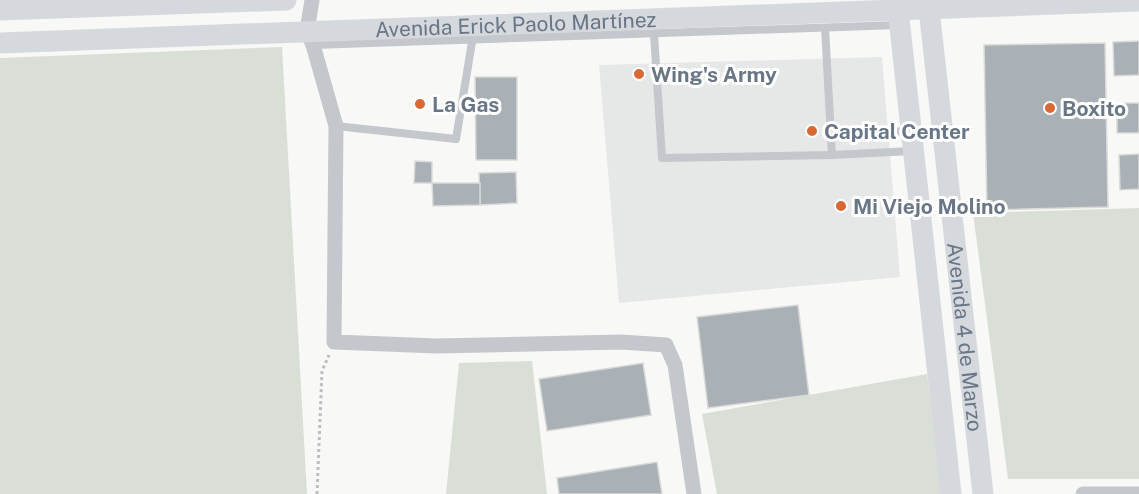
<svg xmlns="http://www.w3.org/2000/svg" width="1139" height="494" viewBox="0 0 1139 494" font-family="'Public Sans',sans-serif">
  <rect width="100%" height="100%" fill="#f8f8f6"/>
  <path fill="#e6e7e7" d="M 882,57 L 900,277 L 619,303 L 599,65 Z"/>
  <g fill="#d9dfd7">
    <path d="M 282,47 L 307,494 L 0,494 L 0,58 Z"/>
    <path d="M 1139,208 L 1139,479 L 1008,479 L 973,213 Z"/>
    <path d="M 532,361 L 547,494 L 446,494 L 459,363 Z"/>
    <path d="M 927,374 L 942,494 L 717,494 L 702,414 Z"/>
  </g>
  <g fill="#a9b0b6" stroke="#dadad8" stroke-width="1.5">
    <path d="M 1139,41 L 1139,75 L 1114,76 L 1113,42 Z"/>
    <path d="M 1105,43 L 1108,207 L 987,210 L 984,45 Z"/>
    <path d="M 475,77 L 517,77 L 517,160 L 476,160 Z"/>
    <rect x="1117" y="103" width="22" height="30"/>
    <path d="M 1139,154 L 1139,189 L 1120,190 L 1119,155 Z"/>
    <path d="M 415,161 L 432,162 L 432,183 L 414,183 Z"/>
    <path d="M 516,172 L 517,203 L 480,205 L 479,173 Z"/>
    <path d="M 432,183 L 480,183 L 480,205 L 433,206 Z"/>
    <path d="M 798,305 L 809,395 L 708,408 L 697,317 Z"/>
    <path d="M 643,363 L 651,415 L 547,431 L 539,379 Z"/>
    <path d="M 657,462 L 662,494 L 559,494 L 557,478 Z"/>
  </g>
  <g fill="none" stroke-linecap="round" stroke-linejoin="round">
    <path stroke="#bcbec1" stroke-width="3" stroke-dasharray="3 3" stroke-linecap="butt" d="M 317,494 L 322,371 L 329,355"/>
    <g stroke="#c4c7cb" stroke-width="8">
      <path d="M 825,28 L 832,155"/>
      <path d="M 654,34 L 662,158 L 832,155 L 912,151"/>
      <path d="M 313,45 L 898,25"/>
      <path d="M 336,126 L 456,139 L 473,36"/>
      <path d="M 831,134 L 910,131"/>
    </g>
    <g stroke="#c4c7cb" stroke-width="15">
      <path d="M 312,0 L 307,31 L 313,45 L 336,126 L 334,342 L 437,346 L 621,342 L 666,345 L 675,365 L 694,494"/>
      <path d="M 1083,494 L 1139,494"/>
    </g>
    <g stroke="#d5d9dd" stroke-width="21">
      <path d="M 897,0 L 951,494"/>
      <path id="s1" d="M 928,0 L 983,494"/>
      <path d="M 0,10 L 286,0"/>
      <path id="s2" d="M 0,43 L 1139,1"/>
    </g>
  </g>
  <g fill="#da6834" stroke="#fff" stroke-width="2">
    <circle cx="639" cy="74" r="6"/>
    <circle cx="420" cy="104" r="6"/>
    <circle cx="1050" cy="108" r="6"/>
    <circle cx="812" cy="131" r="6"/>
    <circle cx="841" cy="206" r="6"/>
  </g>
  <g text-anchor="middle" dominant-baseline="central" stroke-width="6" stroke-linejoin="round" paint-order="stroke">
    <g font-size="21" fill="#697685" stroke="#fff">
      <text stroke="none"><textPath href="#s2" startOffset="516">Avenida Erick Paolo Martínez</textPath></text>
      <text stroke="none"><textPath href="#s1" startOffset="339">Avenida 4 de Marzo</textPath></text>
    </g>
    <g font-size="21" font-weight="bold" fill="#697685" stroke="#fff" text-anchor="start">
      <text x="651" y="74">Wing's Army</text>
      <text x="432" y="104">La Gas</text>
      <text x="1062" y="108">Boxito</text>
      <text x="824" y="131">Capital Center</text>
      <text x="853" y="206">Mi Viejo Molino</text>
    </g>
  </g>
</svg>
